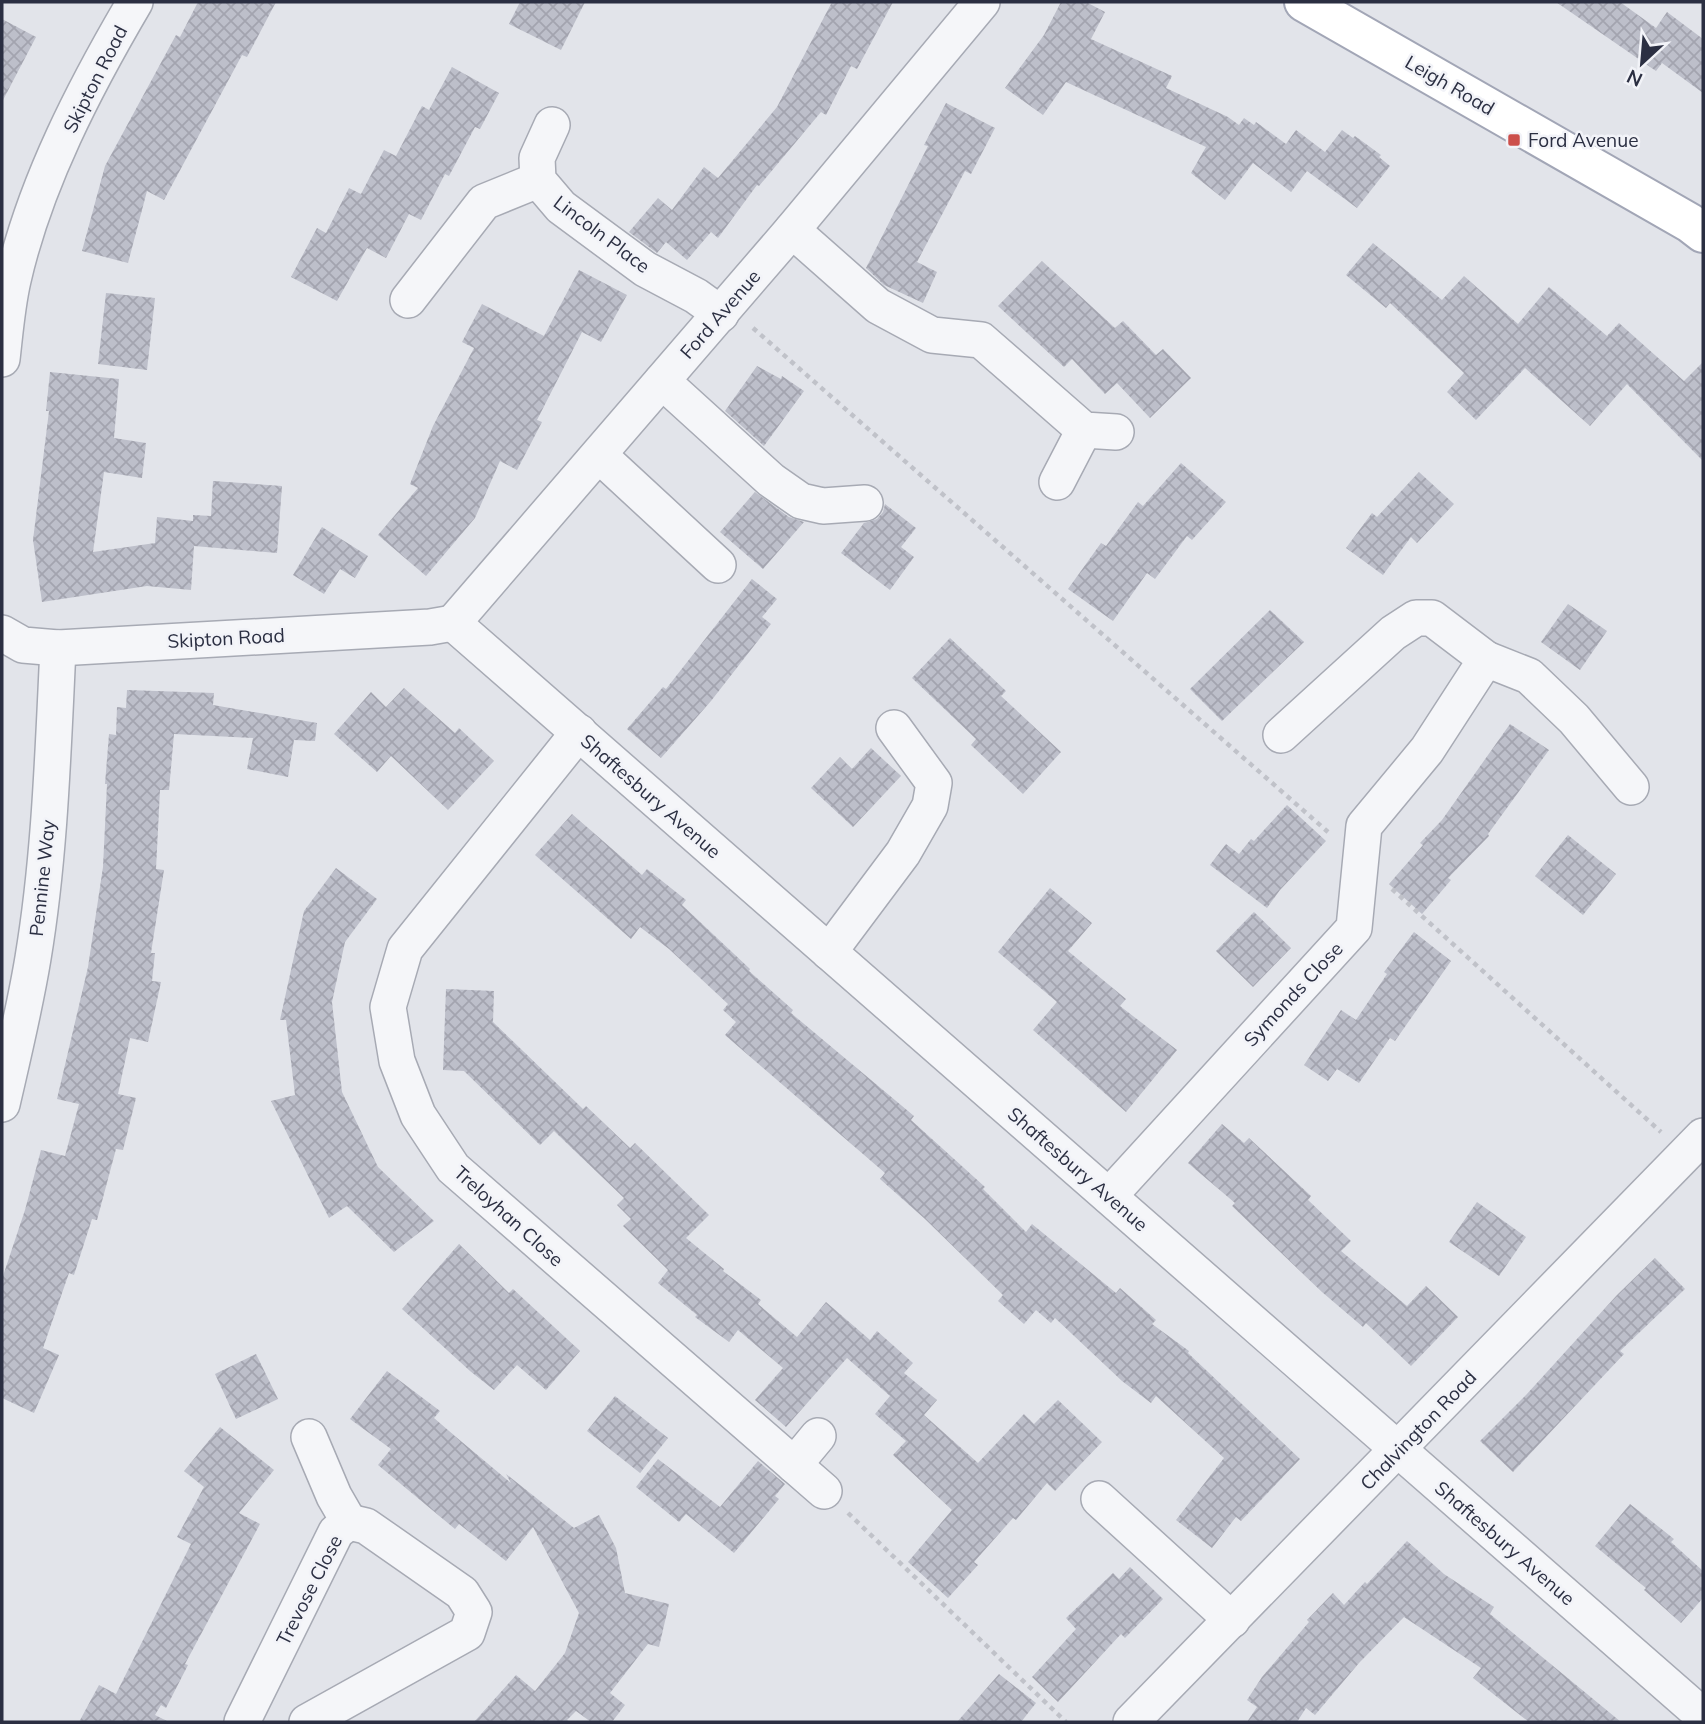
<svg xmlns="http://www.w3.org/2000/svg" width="1705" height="1724" viewBox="0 0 1705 1724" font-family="Mulish,sans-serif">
  <defs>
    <pattern id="building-cross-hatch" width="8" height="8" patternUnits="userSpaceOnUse" patternTransform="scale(1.75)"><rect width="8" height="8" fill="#bdbfca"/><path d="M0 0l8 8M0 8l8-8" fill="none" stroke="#a3a4af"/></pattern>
  </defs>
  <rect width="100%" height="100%" fill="#e2e4ea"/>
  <g fill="url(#building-cross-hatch)">
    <path d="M 198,2 L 276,2 L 247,57 L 242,55 L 164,200 L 147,191 L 128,263 L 82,251 L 105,166 L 176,35 L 180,37 Z"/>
    <path d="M 520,2 L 585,2 L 561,50 L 509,24 Z"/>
    <path d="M 832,2 L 893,2 L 857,69 L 851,66 L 826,115 L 821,112 L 759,186 L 757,185 L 718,238 L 711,232 L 687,260 L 666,242 L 657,253 L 629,232 L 658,198 L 672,210 L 704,167 L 718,178 L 777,107 Z"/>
    <path d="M 1061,2 L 1086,2 L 1105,12 L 1091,39 L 1172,76 L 1166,88 L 1228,117 L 1239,125 L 1244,118 L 1254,125 L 1256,122 L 1286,144 L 1296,130 L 1325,152 L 1342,130 L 1353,138 L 1355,136 L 1381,155 L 1379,157 L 1390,166 L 1357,208 L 1307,171 L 1291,192 L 1253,163 L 1225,200 L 1191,173 L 1206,147 L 1066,82 L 1043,115 L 1005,88 L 1044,35 Z"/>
    <path d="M 1556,2 L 1620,2 L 1656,28 L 1667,12 L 1703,39 L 1703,93 L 1662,63 L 1656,71 Z"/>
    <path d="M 2,19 L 36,37 L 2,102 Z"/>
    <path d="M 452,67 L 499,93 L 480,129 L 475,127 L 449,176 L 445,174 L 421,220 L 409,214 L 386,258 L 367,248 L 337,301 L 291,277 L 317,228 L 326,233 L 349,188 L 361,194 L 384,150 L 396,156 L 422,106 L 429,110 Z"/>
    <path d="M 946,103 L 995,128 L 971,174 L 965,171 L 917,262 L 937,272 L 923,303 L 884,285 L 866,268 L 928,146 L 924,145 Z"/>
    <path d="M 1373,243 L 1442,300 L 1464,276 L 1518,324 L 1549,287 L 1607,336 L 1619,323 L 1684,381 L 1703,362 L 1703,461 L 1627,384 L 1590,426 L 1525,368 L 1476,420 L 1447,392 L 1464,373 L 1390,303 L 1386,308 L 1346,275 Z"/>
    <path d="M 1042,261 L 1115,328 L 1123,321 L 1156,355 L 1163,349 L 1191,378 L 1150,418 L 1117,383 L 1105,394 L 1072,359 L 1064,367 L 998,306 Z"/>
    <path d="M 579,270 L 627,295 L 601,342 L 582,332 L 537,420 L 542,422 L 517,470 L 500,461 L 475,518 L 426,576 L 378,535 L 418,488 L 410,484 L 433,426 L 474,348 L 462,342 L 482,304 L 544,336 Z"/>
    <path d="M 106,293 L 155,298 L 147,370 L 98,364 Z"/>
    <path d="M 757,366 L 781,379 L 782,376 L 804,391 L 764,446 L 725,411 Z"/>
    <path d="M 50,372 L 119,379 L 114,438 L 146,443 L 142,478 L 104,472 L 93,552 L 155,543 L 157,517 L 193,521 L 193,515 L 211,516 L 213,481 L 282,486 L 277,553 L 194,546 L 191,590 L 147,586 L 42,602 L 33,540 L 49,411 L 46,411 Z"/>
    <path d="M 1181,463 L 1226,502 L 1192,540 L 1187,536 L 1155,579 L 1147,573 L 1113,621 L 1068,589 L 1101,543 L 1106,546 L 1138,502 L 1143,506 Z"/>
    <path d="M 1419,472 L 1454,504 L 1417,543 L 1411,537 L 1383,575 L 1346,548 L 1372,513 L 1377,517 Z"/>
    <path d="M 755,492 L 789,517 L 804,522 L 763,569 L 720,532 Z"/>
    <path d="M 885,504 L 916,528 L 901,547 L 914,557 L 890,590 L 841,553 L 864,523 L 877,519 L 883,512 Z"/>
    <path d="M 322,527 L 368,556 L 355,578 L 340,569 L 324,594 L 293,575 Z"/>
    <path d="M 752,579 L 777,599 L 762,617 L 771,624 L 711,701 L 661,758 L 627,729 L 663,687 L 666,689 Z"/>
    <path d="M 1568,604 L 1607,631 L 1580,670 L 1541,642 Z"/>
    <path d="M 1270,610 L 1304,642 L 1222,721 L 1190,689 Z"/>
    <path d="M 950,638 L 1006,691 L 1001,696 L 1061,752 L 1023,794 L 971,745 L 976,739 L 912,678 Z"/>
    <path d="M 404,688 L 455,733 L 459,728 L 494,761 L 448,810 L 391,756 L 377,772 L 334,734 L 371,692 L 386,707 Z"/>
    <path d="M 127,690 L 214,693 L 213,705 L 317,723 L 315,741 L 294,740 L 288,777 L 247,769 L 253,738 L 174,734 L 169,790 L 160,790 L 156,869 L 164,870 L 151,953 L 155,953 L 152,981 L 161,982 L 148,1042 L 130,1038 L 118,1094 L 136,1098 L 123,1150 L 116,1149 L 97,1220 L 92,1219 L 74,1275 L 69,1273 L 43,1348 L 59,1355 L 34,1413 L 2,1398 L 2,1279 L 25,1210 L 41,1150 L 65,1156 L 79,1104 L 57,1099 L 88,967 L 103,867 L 107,784 L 105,784 L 109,734 L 116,735 L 117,707 L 126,708 Z"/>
    <path d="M 1510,724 L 1549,750 L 1488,834 L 1489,836 L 1448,878 L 1451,880 L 1422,914 L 1389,884 L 1423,845 L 1420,843 L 1442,820 Z"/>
    <path d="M 871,748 L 901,776 L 853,827 L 811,788 L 840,757 L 852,769 Z"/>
    <path d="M 1287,805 L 1326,841 L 1280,890 L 1267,908 L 1210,865 L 1226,844 L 1239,854 L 1251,839 L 1254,841 Z"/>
    <path d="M 572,814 L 642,875 L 647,869 L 686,900 L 682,905 L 750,969 L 749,971 L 793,1010 L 791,1013 L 914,1116 L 911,1120 L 985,1187 L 983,1189 L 1026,1232 L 1032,1224 L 1116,1293 L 1120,1288 L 1156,1320 L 1152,1324 L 1189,1351 L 1188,1353 L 1300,1459 L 1241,1521 L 1236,1517 L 1212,1548 L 1176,1520 L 1224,1458 L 1156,1396 L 1151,1403 L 1122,1381 L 1055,1318 L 1051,1323 L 1036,1310 L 1024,1324 L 998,1301 L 1003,1295 L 925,1219 L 880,1179 L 885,1173 L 725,1035 L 736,1022 L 723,1010 L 728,1004 L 669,949 L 640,927 L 631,939 L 535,855 Z"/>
    <path d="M 1568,835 L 1616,874 L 1583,915 L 1535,876 Z"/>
    <path d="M 336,868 L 377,899 L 345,942 L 332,1002 L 342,1092 L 378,1167 L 434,1221 L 394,1252 L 347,1206 L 329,1218 L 271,1101 L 295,1095 L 286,1020 L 280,1020 L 304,911 Z"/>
    <path d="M 1050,888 L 1092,923 L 1068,951 L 1126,999 L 1120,1006 L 1177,1050 L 1126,1112 L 1033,1030 L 1057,1002 L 998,952 Z"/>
    <path d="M 1254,912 L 1291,948 L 1253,987 L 1216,951 Z"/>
    <path d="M 1414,932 L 1451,961 L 1395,1041 L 1390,1038 L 1359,1083 L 1337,1069 L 1328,1081 L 1304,1065 L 1341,1010 L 1356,1020 L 1387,974 L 1384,972 Z"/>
    <path d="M 446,989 L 494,991 L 493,1022 L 583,1109 L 586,1106 L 630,1148 L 635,1143 L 709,1215 L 686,1238 L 724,1269 L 723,1271 L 761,1300 L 758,1304 L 797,1337 L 826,1302 L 870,1340 L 877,1331 L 913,1363 L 904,1373 L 937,1400 L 924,1415 L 978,1463 L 1024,1414 L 1034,1424 L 1058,1400 L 1102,1442 L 1055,1491 L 1047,1483 L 1016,1520 L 1013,1518 L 974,1562 L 978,1565 L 948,1598 L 908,1562 L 952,1510 L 893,1455 L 906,1441 L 875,1414 L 890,1396 L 847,1358 L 786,1427 L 755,1400 L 783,1368 L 738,1330 L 729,1342 L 695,1317 L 697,1315 L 658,1283 L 668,1270 L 623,1226 L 631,1219 L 617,1205 L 624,1198 L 554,1131 L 540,1145 L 464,1071 L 443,1070 Z"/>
    <path d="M 1222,1124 L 1244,1143 L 1249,1138 L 1311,1196 L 1308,1200 L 1351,1241 L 1341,1251 L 1407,1306 L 1426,1286 L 1458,1317 L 1411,1366 L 1366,1323 L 1363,1327 L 1322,1292 L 1232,1206 L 1235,1203 L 1188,1163 Z"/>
    <path d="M 1477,1202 L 1526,1237 L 1499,1276 L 1449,1242 Z"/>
    <path d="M 459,1244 L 509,1293 L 513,1289 L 580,1351 L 546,1390 L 517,1365 L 494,1390 L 470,1371 L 402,1309 Z"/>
    <path d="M 1655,1258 L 1685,1289 L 1620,1351 L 1624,1354 L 1513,1472 L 1480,1441 L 1526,1395 L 1617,1295 Z"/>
    <path d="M 256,1354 L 278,1399 L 236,1419 L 215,1374 Z"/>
    <path d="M 387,1371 L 440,1411 L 434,1418 L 456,1437 L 511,1483 L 506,1474 L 574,1528 L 599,1515 L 616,1548 L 625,1593 L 669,1604 L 659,1647 L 648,1644 L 610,1693 L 625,1705 L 612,1722 L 591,1722 L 576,1711 L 567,1720 L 570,1722 L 474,1722 L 516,1675 L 535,1691 L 565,1653 L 579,1613 L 533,1527 L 506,1561 L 459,1524 L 455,1529 L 378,1465 L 391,1449 L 350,1419 Z"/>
    <path d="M 615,1396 L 668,1438 L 640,1473 L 587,1431 Z"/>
    <path d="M 220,1427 L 274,1470 L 239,1513 L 260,1524 L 185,1664 L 188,1665 L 166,1708 L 161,1705 L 155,1715 L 169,1722 L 79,1722 L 99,1685 L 116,1694 L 191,1544 L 177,1537 L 204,1487 L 184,1471 Z"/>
    <path d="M 658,1459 L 720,1507 L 758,1461 L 785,1484 L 775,1496 L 779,1499 L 734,1553 L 686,1514 L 679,1522 L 636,1487 Z"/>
    <path d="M 1630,1504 L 1674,1539 L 1671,1542 L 1703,1571 L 1703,1598 L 1681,1623 L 1644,1590 L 1646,1588 L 1595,1546 Z"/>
    <path d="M 1407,1541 L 1444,1574 L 1494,1607 L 1490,1614 L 1621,1722 L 1529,1722 L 1473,1678 L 1481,1668 L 1404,1617 L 1359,1663 L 1315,1715 L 1306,1708 L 1297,1722 L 1247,1722 L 1257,1707 L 1247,1700 L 1262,1677 L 1309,1622 L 1307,1620 L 1333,1593 L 1344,1605 L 1365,1582 L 1367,1584 Z"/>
    <path d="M 1130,1567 L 1163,1599 L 1125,1638 L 1121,1634 L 1058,1702 L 1032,1677 L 1076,1629 L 1066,1618 L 1113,1573 L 1119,1579 Z"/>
    <path d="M 999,1674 L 1036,1703 L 1021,1722 L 957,1722 Z"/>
  </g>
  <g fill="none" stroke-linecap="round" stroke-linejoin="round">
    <g stroke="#a7aab4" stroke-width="38">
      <g id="minor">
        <path d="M 552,125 L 537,158 L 538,180 L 561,207 L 645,269 L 696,296 L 721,314"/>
        <path d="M 792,230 L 878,306 L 932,335 L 981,340 L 1084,430 L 1116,432"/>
        <path d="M 408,300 L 484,202 L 538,180"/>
        <path d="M 2,359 C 5,333 7,306 13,280 C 35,183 85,87 135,2"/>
        <path d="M 662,381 L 771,480 L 801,501 L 823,506 L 865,503"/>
        <path d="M 599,455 L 718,565"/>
        <path d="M 1057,482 L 1084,430"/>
        <path d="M 453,623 L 1703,1716"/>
        <path d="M 453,623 L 792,230 L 982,2"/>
        <path d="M 2,633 L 23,645 L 58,648 L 430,627 L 453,623"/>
        <path d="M 1486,659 L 1529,676 L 1574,719 L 1631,787"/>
        <path d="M 579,732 L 405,949 L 388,1007 L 397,1061 L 418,1115 L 453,1168 L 824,1491"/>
        <path d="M 829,952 L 903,853 L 930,806 L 934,783 L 894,728"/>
        <path d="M 2,1104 C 13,1056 25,1007 33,958 C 50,856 53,751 58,648"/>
        <path d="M 1109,1196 L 1354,928 L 1364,826 L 1427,750 L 1486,659 L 1432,618 L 1416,618 L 1393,633 L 1281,735"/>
        <path d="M 309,1437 L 334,1496 L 349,1522"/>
        <path d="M 794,1465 L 818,1436"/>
        <path d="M 1099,1499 L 1232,1620"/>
        <path d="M 242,1722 L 336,1532 L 349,1522 L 366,1526 L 462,1593 L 474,1612 L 467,1633 L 307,1722"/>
        <path d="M 1131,1722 L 1703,1136"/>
      </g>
    </g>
    <g stroke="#a2a6b6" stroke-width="42">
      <path id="major" d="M 1304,2 L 1690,223 L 1703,233"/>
    </g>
    <g stroke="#c0c2c9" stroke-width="4.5" stroke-dasharray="5 5" stroke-linecap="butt">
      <path d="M 753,328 L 1328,832"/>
      <path d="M 1392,889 L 1661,1132"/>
      <path d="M 848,1513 L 1066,1722"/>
    </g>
    <use href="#minor" stroke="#f5f6f9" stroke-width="35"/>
    <use href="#major" stroke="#fff" stroke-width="38"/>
  </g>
  <rect fill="#cc4f4b" stroke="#f2f3f8" stroke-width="2.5" x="1507" y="133" width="14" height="14" rx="3.5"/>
  <g text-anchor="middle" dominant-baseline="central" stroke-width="5" stroke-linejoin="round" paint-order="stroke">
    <g font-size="19" fill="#2b2f42" stroke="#f2f3f8">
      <text transform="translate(95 79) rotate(-63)">Skipton Road</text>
      <text transform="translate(1450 85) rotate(30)">Leigh Road</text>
      <text transform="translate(602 234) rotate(37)">Lincoln Place</text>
      <text transform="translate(720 314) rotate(-49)">Ford Avenue</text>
      <text transform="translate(226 638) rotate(-3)">Skipton Road</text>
      <text transform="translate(651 796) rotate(41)">Shaftesbury Avenue</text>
      <text transform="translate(42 878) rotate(-84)">Pennine Way</text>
      <text transform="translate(1293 994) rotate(-47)">Symonds Close</text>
      <text transform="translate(1078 1169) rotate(41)">Shaftesbury Avenue</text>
      <text transform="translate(509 1216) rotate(42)">Treloyhan Close</text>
      <text transform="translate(1418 1430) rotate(-46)">Chalvington Road</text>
      <text transform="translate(1505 1543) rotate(41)">Shaftesbury Avenue</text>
      <text transform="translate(309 1590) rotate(-63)">Trevose Close</text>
    </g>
    <g font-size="19" fill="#2b2f42" stroke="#f2f3f8" text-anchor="start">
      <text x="1528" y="140">Ford Avenue</text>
    </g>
  </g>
  <rect width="1705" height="1724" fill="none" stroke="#2b2f42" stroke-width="7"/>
  <g transform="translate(1642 63) rotate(206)" stroke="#f2f3f8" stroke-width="5" paint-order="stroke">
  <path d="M0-5L12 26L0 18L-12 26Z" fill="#2b2f42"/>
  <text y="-10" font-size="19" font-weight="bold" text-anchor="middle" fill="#2b2f42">N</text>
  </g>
</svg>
